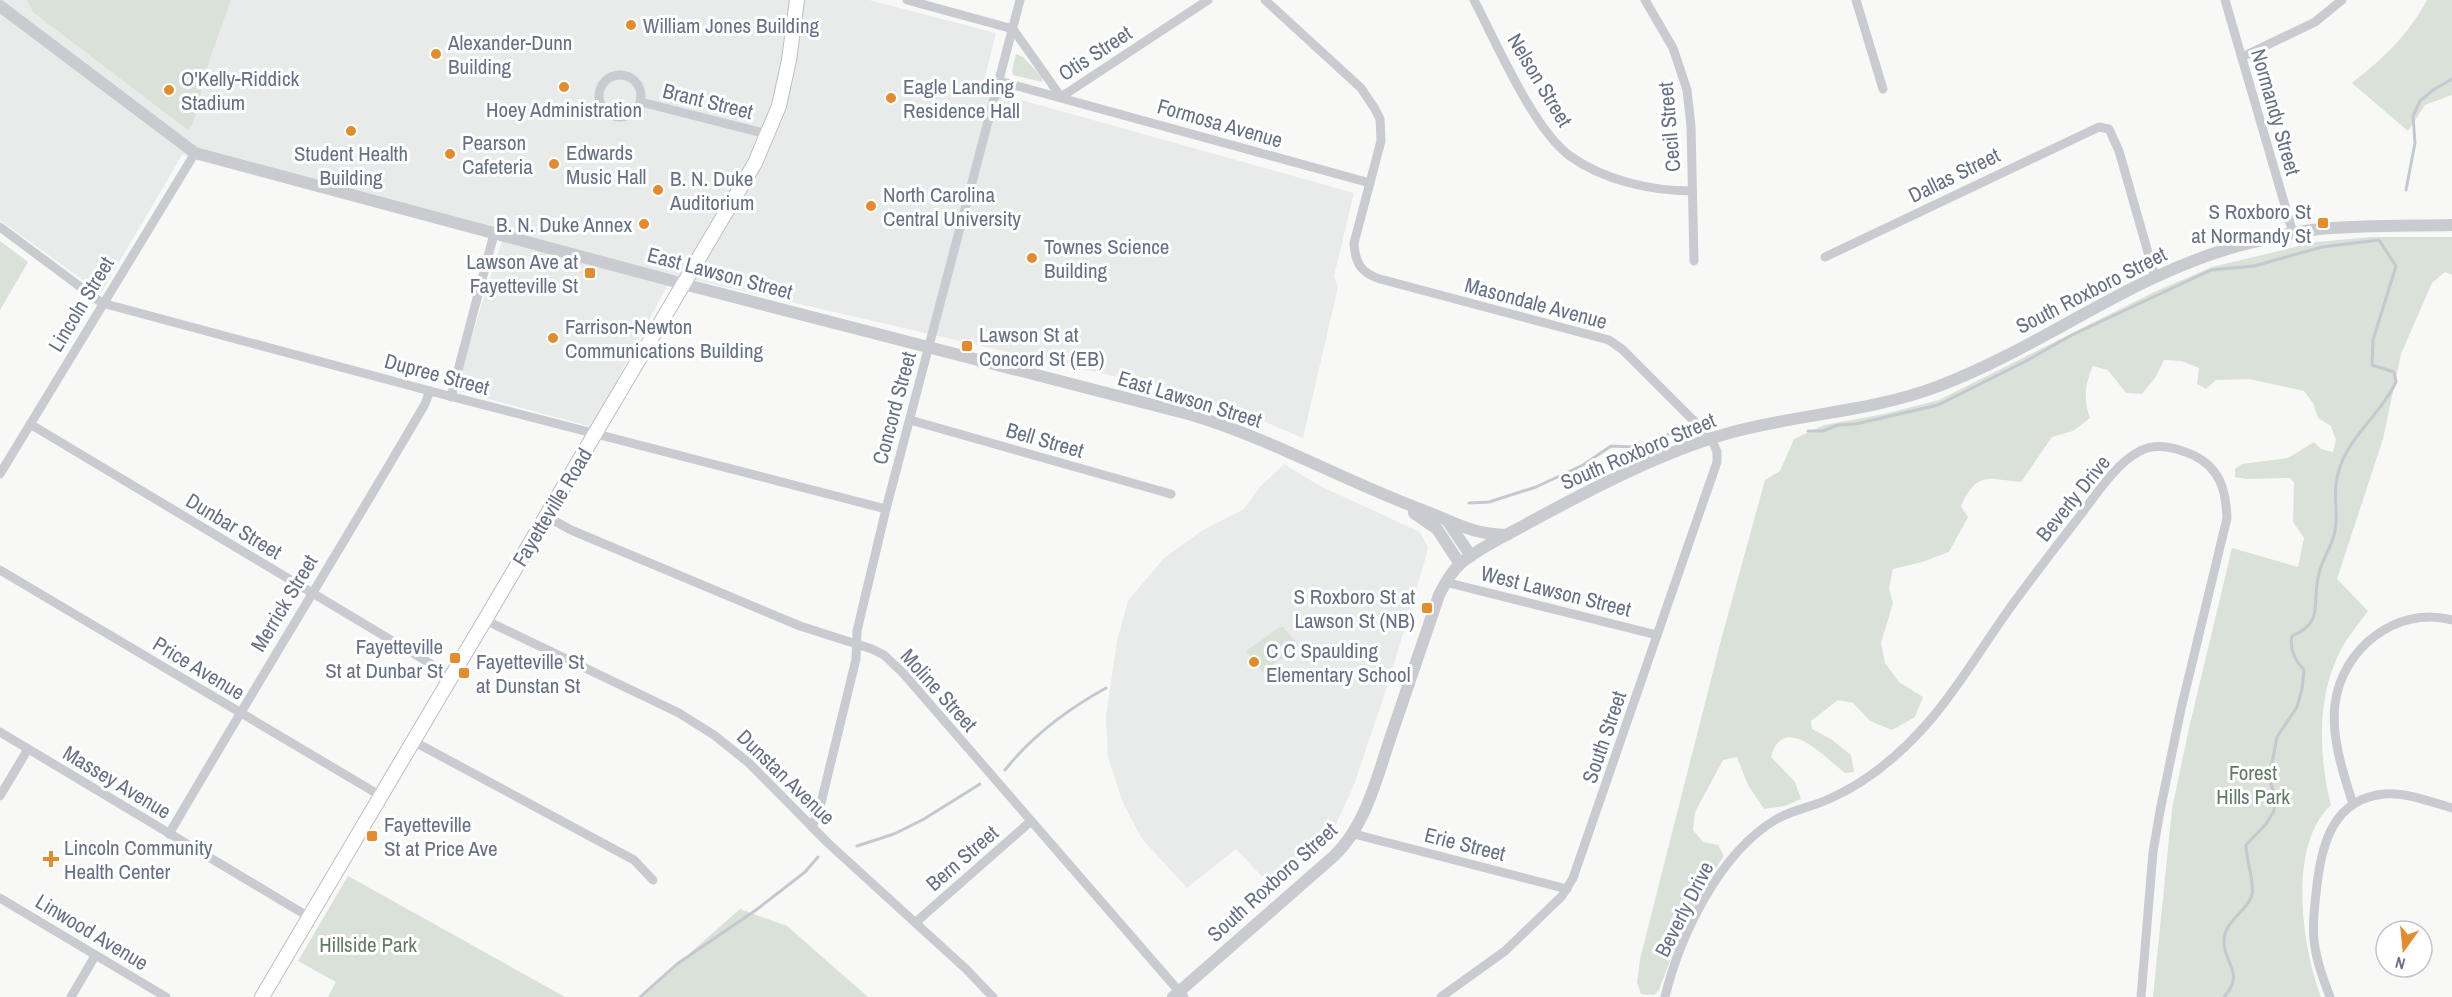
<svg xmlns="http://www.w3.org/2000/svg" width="2452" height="997" viewBox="0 0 2452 997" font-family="'Archivo Narrow',sans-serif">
  <rect width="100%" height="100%" fill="#f8f9f7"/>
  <g fill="#e9eaea">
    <path d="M 0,0 L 869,0 L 996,33 L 982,89 L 1354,193 L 1334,276 L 1338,287 L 1303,438 L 1256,418 L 1174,390 L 673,275 L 592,427 L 455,390 L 504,234 L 182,155 L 101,293 L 0,220 Z"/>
    <path d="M 1284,464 L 1320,486 L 1420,532 L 1428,547 L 1425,560 L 1388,684 L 1354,785 L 1336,824 L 1270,885 L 1236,849 L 1187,888 L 1142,839 L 1123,803 L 1108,757 L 1106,716 L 1117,641 L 1128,601 L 1164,558 L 1203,530 L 1244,509 L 1260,487 Z"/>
  </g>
  <g fill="#d9e1d8">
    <path d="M 27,0 L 231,0 L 210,58 L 193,123 L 188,130 L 33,12 Z"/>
    <path d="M 2427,0 L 2452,0 L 2452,95 L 2425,105 L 2408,131 L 2352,83 C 2384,58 2407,36 2427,0 Z"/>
    <path d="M 1016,54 L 1023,57 L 1042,77 L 1042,82 L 1013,75 L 1012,70 Z"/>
    <path d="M 2371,237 L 2452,237 L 2452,275 L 2445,272 L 2432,283 L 2401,354 L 2383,439 L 2337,579 L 2368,611 C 2357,626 2344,641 2337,658 C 2317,701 2319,759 2331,805 C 2287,846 2302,946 2321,997 L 2153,997 L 2172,809 L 2189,728 L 2232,548 L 2298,567 L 2304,538 L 2293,522 L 2294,483 L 2290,478 L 2246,479 L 2235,477 L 2235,469 L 2242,464 L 2288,458 L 2314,442 L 2321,449 L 2333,452 L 2336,440 L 2331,426 L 2318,418 L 2313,403 L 2304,391 L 2249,379 L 2216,380 L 2206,389 L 2197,384 L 2199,368 L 2181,361 L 2164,360 L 2155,378 L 2142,394 L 2126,393 L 2108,370 L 2093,366 C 2085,384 2083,399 2090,418 L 2073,431 L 2052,437 L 2021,482 C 1987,479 1977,471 1961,506 L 1968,517 L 1949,552 L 1922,562 L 1893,569 L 1889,588 L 1893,603 L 1881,643 L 1885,663 L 1899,682 L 1923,697 L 1915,717 L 1892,730 L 1870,721 L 1853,703 L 1838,700 L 1811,721 L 1812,729 L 1831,739 L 1851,755 L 1854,772 L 1845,773 C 1825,758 1784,711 1771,757 L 1795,782 L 1801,799 L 1785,806 L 1764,809 L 1748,785 L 1737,757 L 1723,760 L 1695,812 L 1693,830 L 1703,842 L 1718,845 L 1724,856 C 1694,901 1678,939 1659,990 L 1654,995 L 1641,994 L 1637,982 L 1640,959 L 1721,640 L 1765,480 L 1780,471 L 1794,439 L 1824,425 L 1884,414 L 1939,400 L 2154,292 L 2212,267 L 2316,242 Z"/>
    <path d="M 0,241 L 28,262 L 0,310 Z"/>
    <path d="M 1280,627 L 1283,627 L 1299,646 L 1262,672 L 1246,651 Z"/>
    <path d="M 348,876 L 565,997 L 328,997 L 336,982 L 298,961 Z"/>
    <path d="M 740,909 L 787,926 L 868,997 L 640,997 Z"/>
  </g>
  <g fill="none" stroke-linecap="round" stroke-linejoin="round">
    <g stroke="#c4c9d0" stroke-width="3">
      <path d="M 2406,190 L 2415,143 L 2413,116 L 2420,101 L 2433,90 L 2452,79"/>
      <path d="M 1808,431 L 1823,431 L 1838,425 L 1856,424 L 1938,405 L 2026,361 L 2072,335 L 2211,270 L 2254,266 L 2322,247 L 2379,240 L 2396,266 L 2373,340 L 2372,365 L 2394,372 L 2396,382 C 2378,420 2342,439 2336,484 C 2334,500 2339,519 2334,535 C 2330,550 2320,563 2318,578 C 2312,606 2324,622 2292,636 C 2289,649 2295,660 2304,670 L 2302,689 L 2297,707 L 2277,737 L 2269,778 L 2275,796 L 2274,811 L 2266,824 L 2246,845 C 2246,860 2255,884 2252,895 C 2246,913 2224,921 2224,941 C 2223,963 2246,973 2224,997"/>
      <path d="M 1469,503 L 1489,502 L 1536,487 L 1583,465 L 1611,446 L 1636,447 L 1675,432"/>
      <path d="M 1005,770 C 1032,736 1068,709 1106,688"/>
      <path d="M 857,846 L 894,834 L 924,819 L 980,784"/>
      <path d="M 640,997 L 677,964 L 756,910 L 805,872 L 818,857"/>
    </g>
    <g stroke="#bcbec4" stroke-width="16">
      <path id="secondary" d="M 262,997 L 755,163 L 779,106 L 789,60 L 797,0"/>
    </g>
    <g stroke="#cacbd0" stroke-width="9">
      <path d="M 907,0 L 1013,29 L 1061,97"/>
      <path d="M 1265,0 L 1361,88 L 1375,109 L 1380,119 L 1381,141 L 1354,243 C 1355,263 1361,273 1380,279 L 1609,340 L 1623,350 L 1711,438 L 1717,452 L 1717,462 L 1573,878 L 1562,896 L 1505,951 L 1441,997"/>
      <path d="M 1474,0 C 1496,42 1533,129 1570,156 C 1603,180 1651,191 1692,191"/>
      <path d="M 1645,0 L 1673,48 L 1687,90 L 1691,126 L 1694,261"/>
      <path d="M 1856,0 L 1883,89"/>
      <path d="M 2225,0 L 2293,233"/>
      <path d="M 2242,57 L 2315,22 L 2342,0"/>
      <circle cx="620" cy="96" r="21"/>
      <path d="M 999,81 L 1370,183"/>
      <path d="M 1061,97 L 1208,0"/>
      <path d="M 641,102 L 767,134"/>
      <path d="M 0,227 L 102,303 L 430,391 L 886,509"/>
      <path d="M 1825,257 L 2099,127 L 2109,129 L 2119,151 L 2155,277"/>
      <path d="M 451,397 L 494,234"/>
      <path d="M 910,420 L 1171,494"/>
      <path d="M 30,424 L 451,676"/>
      <path d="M 0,474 L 195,153"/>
      <path d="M 546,516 L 571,530 L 800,626 L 872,649 L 884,655 L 903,673 L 1184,997"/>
      <path d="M 0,570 L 381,796"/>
      <path d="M 1445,582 L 1657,635"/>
      <path d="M 485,620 L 679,713 L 714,735 L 749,763 L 829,844 L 966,969 L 993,997"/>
      <path d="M 0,732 L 309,917"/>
      <path d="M 413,741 L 634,860 L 653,880"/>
      <path d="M 0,796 L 28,749"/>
      <path d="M 2353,804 C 2343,773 2331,737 2335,704 C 2342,649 2396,605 2452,620"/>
      <path d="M 812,827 L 820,807 L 856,659 L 857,631 L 886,509 L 1020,0"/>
      <path d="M 169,834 C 253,690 341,548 425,404 L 430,391"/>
      <path d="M 1354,834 L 1567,889"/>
      <path d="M 0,898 L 166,997"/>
      <path d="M 916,922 L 1031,821"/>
      <path d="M 71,997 L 95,956"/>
      <path d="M 1665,997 C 1680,935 1719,854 1775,820 C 1791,810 1812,807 1829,799 C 1870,781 1904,751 1932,718 C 1959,686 1981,649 2005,615 C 2029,581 2054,549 2079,517 C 2095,496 2116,463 2140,451 C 2156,442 2177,448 2193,455 C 2220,468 2226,490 2227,518 L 2181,709 L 2160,811 L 2153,852 L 2141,997"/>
      <path d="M 2330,997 C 2323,978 2316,960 2314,940 C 2312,921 2315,903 2317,885 C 2322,842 2334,799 2384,794 C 2406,792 2431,802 2452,808"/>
    </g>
    <g stroke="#cacbd0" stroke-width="12">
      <path d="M 0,6 L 195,153 L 695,287 L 1192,415 C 1271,439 1343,480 1420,509 C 1455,522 1469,534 1507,535"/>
      <path d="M 1414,513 L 1437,529 L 1460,564"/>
      <path d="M 1448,522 L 1471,556"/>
      <path d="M 1173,997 L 1334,856 C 1367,824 1377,776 1392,733 C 1408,687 1423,641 1439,595 C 1445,583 1451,572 1461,563 C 1482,546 1509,534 1532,521 C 1593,488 1662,452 1729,433 C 1798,414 1871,412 1939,386 C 2042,347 2131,275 2238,246 C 2265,239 2292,232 2319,229 C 2363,225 2408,226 2452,225"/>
    </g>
    <use href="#secondary" stroke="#fff" stroke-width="14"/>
  </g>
  <g fill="#e48c2c" stroke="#fff" stroke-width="2">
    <circle cx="631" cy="25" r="6"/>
    <circle cx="436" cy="54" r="6"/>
    <circle cx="564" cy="87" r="6"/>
    <circle cx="169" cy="90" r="6"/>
    <circle cx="891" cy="98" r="6"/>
    <circle cx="351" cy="131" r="6"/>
    <circle cx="450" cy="154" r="6"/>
    <circle cx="554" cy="164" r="6"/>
    <circle cx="658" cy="190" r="6"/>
    <circle cx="871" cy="206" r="6"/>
    <rect x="2317" y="217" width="12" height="12" rx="3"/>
    <circle cx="644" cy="224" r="6"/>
    <circle cx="1032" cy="258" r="6"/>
    <rect x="584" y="267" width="12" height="12" rx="3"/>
    <circle cx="553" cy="338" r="6"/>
    <rect x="961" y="340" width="12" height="12" rx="3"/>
    <rect x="1421" y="602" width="12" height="12" rx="3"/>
    <rect x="449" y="652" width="12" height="12" rx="3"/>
    <circle cx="1254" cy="662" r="6"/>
    <rect x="458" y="667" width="12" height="12" rx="3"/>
    <rect x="366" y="830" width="12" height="12" rx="3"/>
    <path d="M48 850h6v6h6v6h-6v6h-6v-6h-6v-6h6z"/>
  </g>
  <g text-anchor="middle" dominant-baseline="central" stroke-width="6" stroke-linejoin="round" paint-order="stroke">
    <g font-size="21" fill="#687088" stroke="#fff" text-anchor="start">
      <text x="643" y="25">William Jones Building</text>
      <text x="448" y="42">Alexander-Dunn<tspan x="448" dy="24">Building</tspan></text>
      <text x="181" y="78">O'Kelly-Riddick<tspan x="181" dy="24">Stadium</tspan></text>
      <text x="903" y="86">Eagle Landing<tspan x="903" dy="24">Residence Hall</tspan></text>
      <text x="564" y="109" text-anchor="middle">Hoey Administration</text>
      <text x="462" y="142">Pearson<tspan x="462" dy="24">Cafeteria</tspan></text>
      <text x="566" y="152">Edwards<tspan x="566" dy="24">Music Hall</tspan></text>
      <text x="351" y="153" text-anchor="middle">Student Health<tspan x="351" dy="24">Building</tspan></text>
      <text x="670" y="178">B. N. Duke<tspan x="670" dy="24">Auditorium</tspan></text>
      <text x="883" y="194">North Carolina<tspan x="883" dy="24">Central University</tspan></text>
      <text x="2311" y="211" text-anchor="end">S Roxboro St<tspan x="2311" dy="24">at Normandy St</tspan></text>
      <text x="632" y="224" text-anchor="end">B. N. Duke Annex</text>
      <text x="1044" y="246">Townes Science<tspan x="1044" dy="24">Building</tspan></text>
      <text x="578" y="261" text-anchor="end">Lawson Ave at<tspan x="578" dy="24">Fayetteville St</tspan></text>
      <text x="565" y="326">Farrison-Newton<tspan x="565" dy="24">Communications Building</tspan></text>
      <text x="979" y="334">Lawson St at<tspan x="979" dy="24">Concord St (EB)</tspan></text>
      <text x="1415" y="596" text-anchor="end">S Roxboro St at<tspan x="1415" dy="24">Lawson St (NB)</tspan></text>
      <text x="443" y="646" text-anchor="end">Fayetteville<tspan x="443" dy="24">St at Dunbar St</tspan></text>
      <text x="1266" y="650">C C Spaulding<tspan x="1266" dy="24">Elementary School</tspan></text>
      <text x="476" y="661">Fayetteville St<tspan x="476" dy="24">at Dunstan St</tspan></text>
      <text x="384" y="824">Fayetteville<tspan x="384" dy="24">St at Price Ave</tspan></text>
      <text x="64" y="847">Lincoln Community<tspan x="64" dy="24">Health Center</tspan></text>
    </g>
    <g font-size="21" fill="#687088" stroke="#fff">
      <text transform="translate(1095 53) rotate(-33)">Otis Street</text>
      <text transform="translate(1540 80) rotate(59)">Nelson Street</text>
      <text transform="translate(708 101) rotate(14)">Brant Street</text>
      <text transform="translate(2276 112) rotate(74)">Normandy Street</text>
      <text transform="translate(1220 123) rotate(16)">Formosa Avenue</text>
      <text transform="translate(1669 127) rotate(-95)">Cecil Street</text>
      <text transform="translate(1954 175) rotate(-26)">Dallas Street</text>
      <text transform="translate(720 273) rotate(15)">East Lawson Street</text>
      <text transform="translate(2091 290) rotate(-27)">South Roxboro Street</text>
      <text transform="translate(1536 303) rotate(15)">Masondale Avenue</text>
      <text transform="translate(81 304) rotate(-59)">Lincoln Street</text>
      <text transform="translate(437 374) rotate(15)">Dupree Street</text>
      <text transform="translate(1190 399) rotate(17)">East Lawson Street</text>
      <text transform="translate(894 408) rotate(-75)">Concord Street</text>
      <text transform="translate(1045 440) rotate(16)">Bell Street</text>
      <text transform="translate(1638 451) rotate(-23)">South Roxboro Street</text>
      <text transform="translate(2073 498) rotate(-51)">Beverly Drive</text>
      <text transform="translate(552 507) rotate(-59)">Fayetteville Road</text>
      <text transform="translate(234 526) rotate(31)">Dunbar Street</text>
      <text transform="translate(1556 591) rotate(14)">West Lawson Street</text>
      <text transform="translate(284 603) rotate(-59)">Merrick Street</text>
      <text transform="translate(199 668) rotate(31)">Price Avenue</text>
      <text transform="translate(939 690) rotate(48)">Moline Street</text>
      <text transform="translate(1604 737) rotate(-71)">South Street</text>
      <text transform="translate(786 777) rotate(44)">Dunstan Avenue</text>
      <text transform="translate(117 782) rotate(31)">Massey Avenue</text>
      <text transform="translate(1465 844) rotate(14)">Erie Street</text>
      <text transform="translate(962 858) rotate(-41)">Bern Street</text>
      <text transform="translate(1272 882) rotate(-42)">South Roxboro Street</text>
      <text transform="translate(1684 909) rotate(-63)">Beverly Drive</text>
      <text transform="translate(92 932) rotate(31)">Linwood Avenue</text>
    </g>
    <g font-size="21" fill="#637a65" stroke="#fff">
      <text x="2253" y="772">Forest<tspan x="2253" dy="24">Hills Park</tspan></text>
      <text x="368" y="944">Hillside Park</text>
    </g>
  </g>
  <g transform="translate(2404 949) rotate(195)"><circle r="28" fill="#ffffff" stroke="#c3c6cf" stroke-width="1.5"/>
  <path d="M0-4.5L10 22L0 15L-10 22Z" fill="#e48c2c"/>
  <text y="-9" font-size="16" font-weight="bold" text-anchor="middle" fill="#687088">N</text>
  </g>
</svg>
